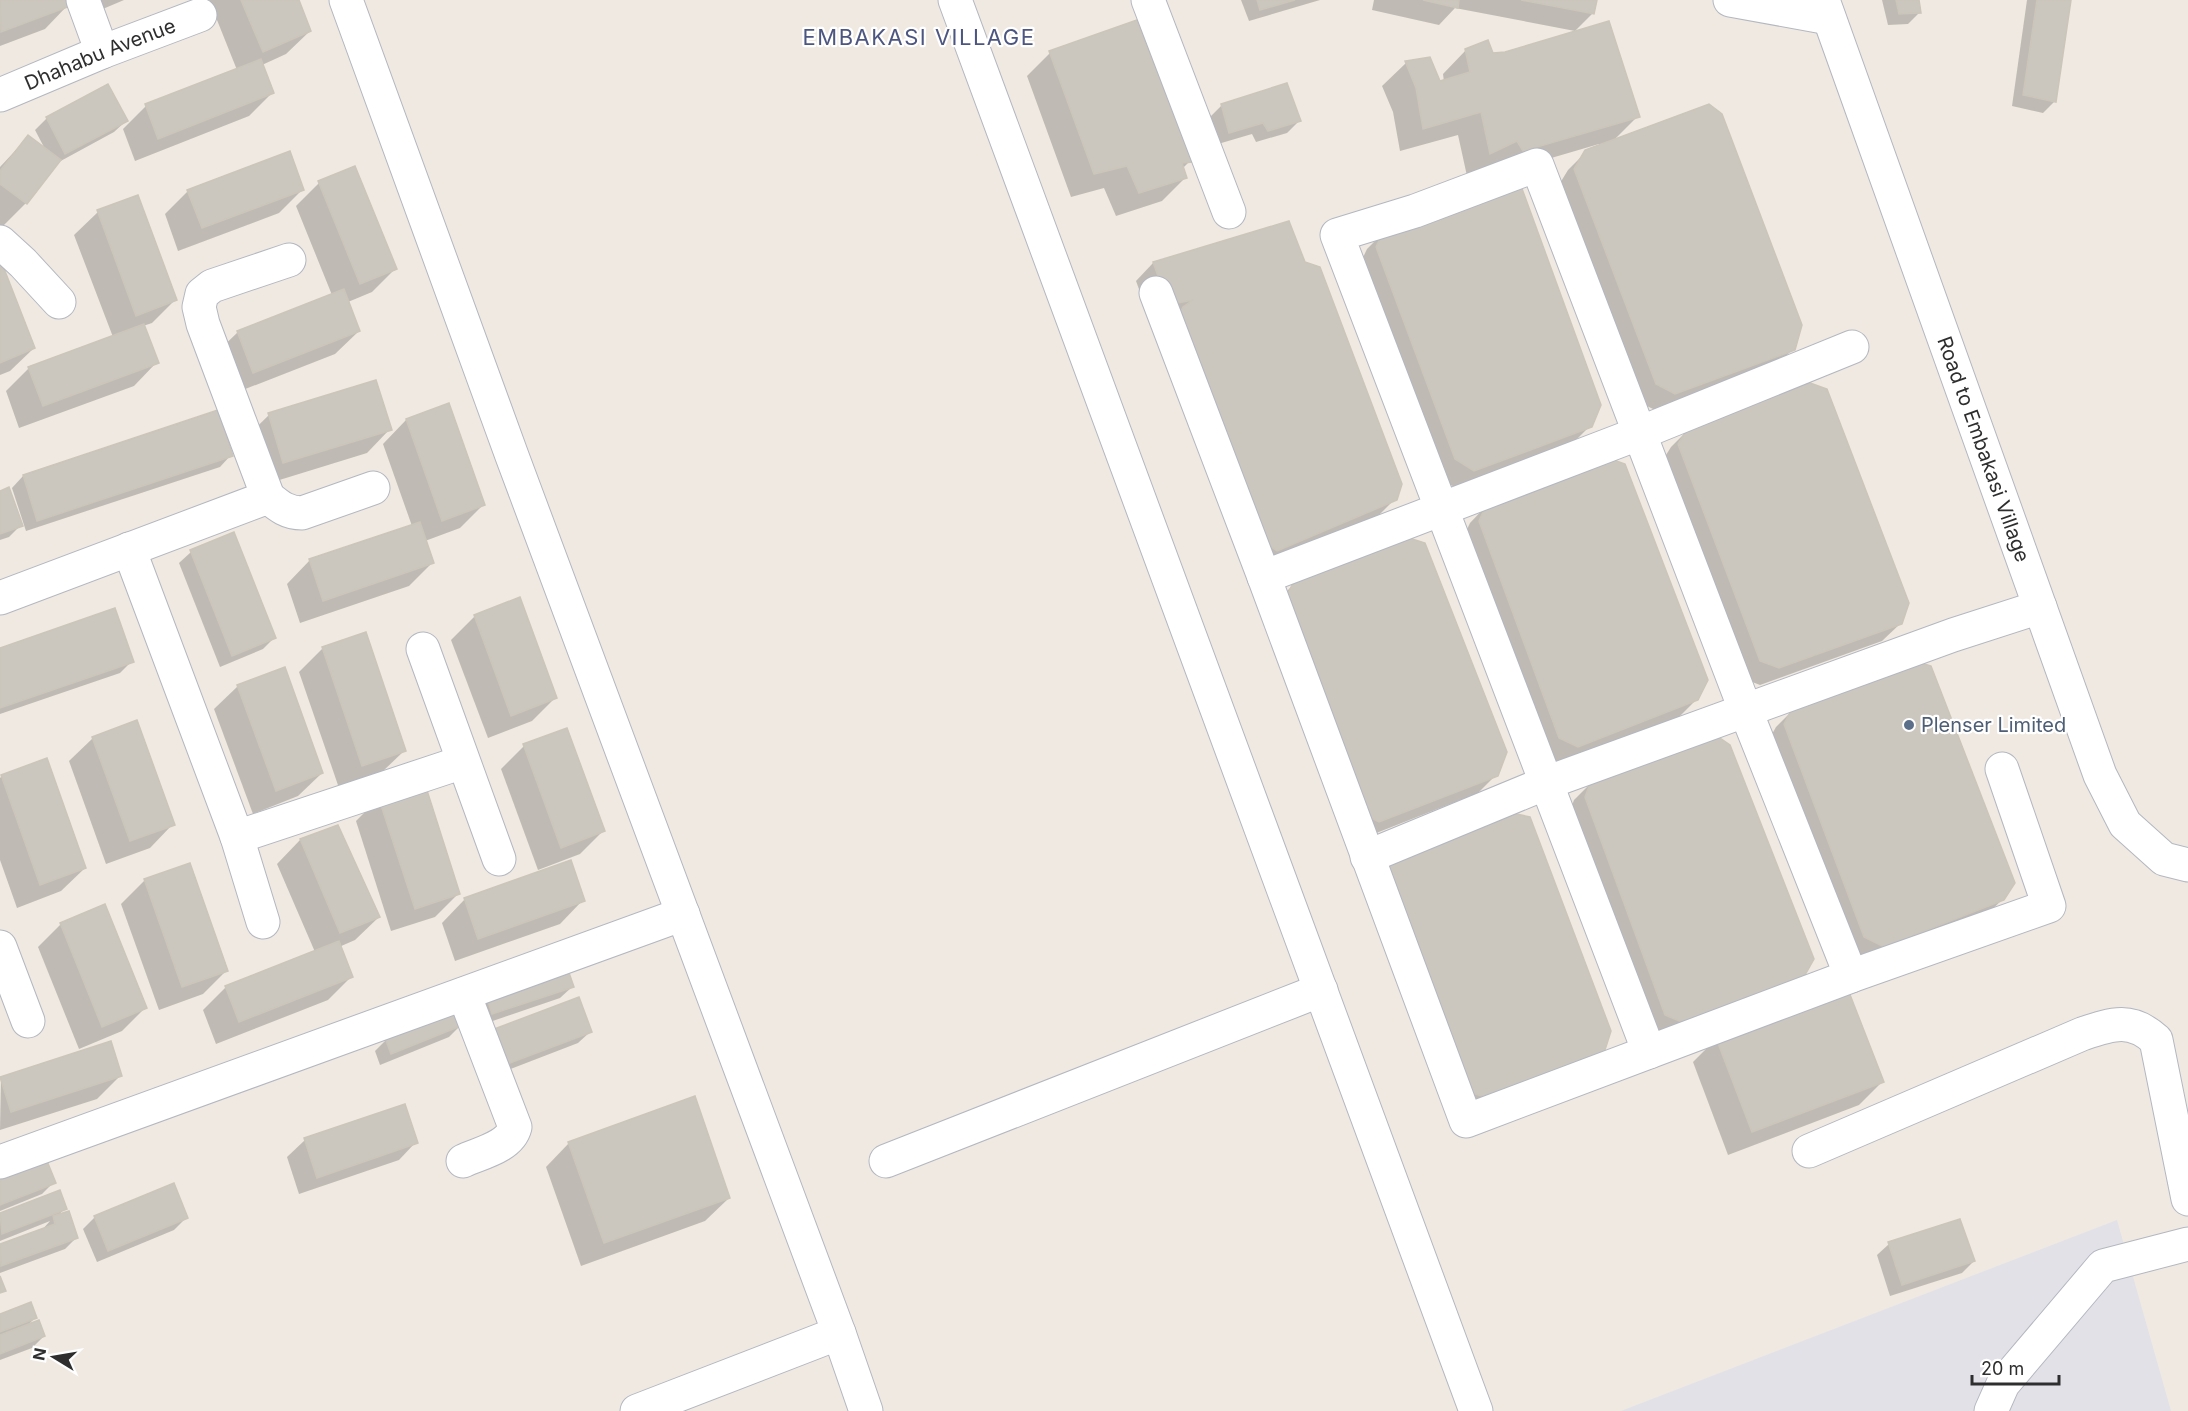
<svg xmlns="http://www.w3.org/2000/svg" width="2188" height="1411" viewBox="0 0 2188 1411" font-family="Inter,sans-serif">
  <rect width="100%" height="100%" fill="#efe9e1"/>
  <path fill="#e3e1e8" d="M 2117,1220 L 2171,1411 L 1621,1411 Z"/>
  <g fill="#0003">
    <path d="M 0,0 L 66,0 L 68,5 L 45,29 L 0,46 Z"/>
    <path d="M 85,0 L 124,0 L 91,14 Z"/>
    <path d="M 209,0 L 297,0 L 310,31 L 286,54 L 262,65 L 272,93 L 249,116 L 135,161 L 123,129 L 146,106 L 237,70 Z"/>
    <path d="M 1241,0 L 1320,0 L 1249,21 Z"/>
    <path d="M 1374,0 L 1595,0 L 1593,13 L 1575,31 L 1455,8 L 1439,25 L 1372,10 Z"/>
    <path d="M 1882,0 L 1917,0 L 1920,12 L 1908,24 L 1888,25 Z"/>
    <path d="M 2027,0 L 2070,0 L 2055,101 L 2043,113 L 2012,106 Z"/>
    <path d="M 1466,50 L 1492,55 L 1638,116 L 1612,142 L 1793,349 L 1775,367 L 1657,411 L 1639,402 L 1557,188 L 1568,170 L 1586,152 L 1600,146 L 1599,144 L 1500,173 L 1467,176 L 1458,135 L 1400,151 L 1393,112 L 1382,86 L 1406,63 L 1429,59 L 1439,83 L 1444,82 L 1443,74 Z"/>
    <path d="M 1050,53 L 1190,161 L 1182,169 L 1185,178 L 1162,201 L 1116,216 L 1104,188 L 1071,197 L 1027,76 Z"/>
    <path d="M 1222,105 L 1299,121 L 1287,133 L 1256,142 L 1252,134 L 1218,144 L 1210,117 Z"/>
    <path d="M 47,118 L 126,121 L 114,132 L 57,163 L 26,203 L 2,227 L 0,225 L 0,167 L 28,137 L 46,151 L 35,130 Z"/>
    <path d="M 319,183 L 395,269 L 372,292 L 348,302 L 359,331 L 335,354 L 230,395 L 214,355 L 238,332 L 332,295 L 296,206 Z"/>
    <path d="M 303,189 L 279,213 L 178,251 L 165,214 L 188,191 Z"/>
    <path d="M 137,197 L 176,299 L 152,323 L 143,326 L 157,362 L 134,386 L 19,428 L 6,391 L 29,368 L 113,337 L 74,235 L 98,212 Z"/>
    <path d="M 1288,223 L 1395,499 L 1377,517 L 1258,568 L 1151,322 L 1136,281 L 1153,263 Z"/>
    <path d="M 1385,231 L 1590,426 L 1572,444 L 1456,488 L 1437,477 L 1359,266 L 1367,249 Z"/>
    <path d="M 0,268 L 34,348 L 10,371 L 0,375 Z"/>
    <path d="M 448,405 L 483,505 L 460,528 L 425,541 L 432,563 L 409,586 L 300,623 L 287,584 L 310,560 L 412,526 L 383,444 L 406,420 Z"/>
    <path d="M 269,415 L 390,429 L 367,453 L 260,486 L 245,438 Z"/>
    <path d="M 1689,429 L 1901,623 L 1882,641 L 1760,685 L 1742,678 L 1661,463 L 1671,447 Z"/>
    <path d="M 231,455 L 220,467 L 26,531 L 12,488 L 23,476 Z"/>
    <path d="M 0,492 L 21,525 L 9,537 L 0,540 Z"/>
    <path d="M 1488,504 L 1697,699 L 1679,717 L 1560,764 L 1542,756 L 1462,540 L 1470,523 Z"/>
    <path d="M 191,552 L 274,638 L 263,649 L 220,667 L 179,563 Z"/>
    <path d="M 1294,584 L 1496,775 L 1478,793 L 1361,839 L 1276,602 Z"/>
    <path d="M 475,616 L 556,697 L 532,721 L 488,738 L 451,640 Z"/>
    <path d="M 323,648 L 405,750 L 381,773 L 339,788 L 299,672 Z"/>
    <path d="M 0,650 L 132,661 L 120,673 L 0,714 Z"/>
    <path d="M 238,686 L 322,773 L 298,796 L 253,814 L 214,709 Z"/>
    <path d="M 1794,709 L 2003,899 L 1984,917 L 1865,964 L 1847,954 L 1767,743 L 1776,727 Z"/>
    <path d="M 93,738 L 173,824 L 150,848 L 106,864 L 69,761 Z"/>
    <path d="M 524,746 L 603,831 L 580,854 L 538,870 L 501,769 Z"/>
    <path d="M 2,776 L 85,868 L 61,891 L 17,908 L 0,860 L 0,778 Z"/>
    <path d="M 1592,782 L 1804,974 L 1786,992 L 1665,1040 L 1647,1032 L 1568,816 L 1574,800 Z"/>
    <path d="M 379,798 L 459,893 L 435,917 L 391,931 L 356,821 Z"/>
    <path d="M 337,827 L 379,917 L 355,940 L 339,947 L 351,977 L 328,1000 L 216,1044 L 203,1010 L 226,987 L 315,952 L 277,864 L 300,840 Z"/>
    <path d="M 145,880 L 226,971 L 203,994 L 159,1010 L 121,904 Z"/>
    <path d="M 1366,895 L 1585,1070 L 1466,1114 Z"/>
    <path d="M 465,899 L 583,900 L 560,924 L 455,961 L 442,923 Z"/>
    <path d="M 61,924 L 145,1008 L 122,1031 L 79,1049 L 38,947 Z"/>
    <path d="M 572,987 L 560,998 L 481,1025 L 476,1011 L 488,999 Z"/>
    <path d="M 461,1025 L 449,1037 L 380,1065 L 375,1051 L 386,1040 Z"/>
    <path d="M 590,1032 L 578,1043 L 490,1077 L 478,1044 Z"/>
    <path d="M 1716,1039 L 1883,1081 L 1859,1105 L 1728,1155 L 1693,1062 Z"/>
    <path d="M 120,1076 L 97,1099 L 0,1130 L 1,1078 Z"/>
    <path d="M 305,1140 L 416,1142 L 399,1160 L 299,1194 L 287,1157 Z"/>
    <path d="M 569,1143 L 729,1198 L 705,1221 L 581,1266 L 546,1167 Z"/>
    <path d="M 0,1182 L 54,1182 L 42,1194 L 0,1211 Z"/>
    <path d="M 59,1192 L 65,1208 L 57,1217 L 77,1237 L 65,1249 L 0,1273 L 0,1246 L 42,1230 L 50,1221 L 0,1241 L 0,1215 Z"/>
    <path d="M 95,1217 L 186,1218 L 174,1230 L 97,1262 L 83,1229 Z"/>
    <path d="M 1889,1244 L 1974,1261 L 1962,1273 L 1890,1296 L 1877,1255 Z"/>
    <path d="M 0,1315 L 35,1318 L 27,1326 L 44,1336 L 32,1348 L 0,1360 Z"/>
  </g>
  <g fill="#cbc7bf" stroke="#cbc5ba" stroke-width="1.5">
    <path d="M 0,0 L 68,0 L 70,6 L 1,32 Z"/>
    <path d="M 241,0 L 299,0 L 311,31 L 263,52 Z"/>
    <path d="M 1257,0 L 1295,0 L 1260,10 Z"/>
    <path d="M 1423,0 L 1459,0 L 1458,8 Z"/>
    <path d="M 1521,0 L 1597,0 L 1594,14 Z"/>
    <path d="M 1896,0 L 1919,0 L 1921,13 L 1899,14 Z"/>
    <path d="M 2037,0 L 2071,0 L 2056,102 L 2023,95 Z"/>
    <path d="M 1137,20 L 1192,162 L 1182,163 L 1187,178 L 1139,193 L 1127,166 L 1094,174 L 1049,51 Z"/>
    <path d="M 1609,21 L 1640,117 L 1523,151 L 1517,141 L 1490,154 L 1481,112 L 1423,129 L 1416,88 L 1405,61 L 1430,57 L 1440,81 L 1470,72 L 1465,49 L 1488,40 L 1493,53 L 1505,52 Z"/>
    <path d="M 261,59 L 274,93 L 158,139 L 145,104 Z"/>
    <path d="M 1287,83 L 1301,121 L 1268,131 L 1263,123 L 1229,133 L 1221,104 Z"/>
    <path d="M 108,84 L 128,121 L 65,154 L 46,117 Z"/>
    <path d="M 1709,104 L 1722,114 L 1802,325 L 1795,350 L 1675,394 L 1656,384 L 1574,169 L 1585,150 Z"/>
    <path d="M 28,135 L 61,160 L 27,204 L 0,184 L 0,171 Z"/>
    <path d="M 290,151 L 304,190 L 202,228 L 187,190 Z"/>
    <path d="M 355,166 L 397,269 L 360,284 L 318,181 Z"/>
    <path d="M 1521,186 L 1601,405 L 1592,427 L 1474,471 L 1455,459 L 1376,247 L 1384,230 Z"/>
    <path d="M 138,195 L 177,300 L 136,316 L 97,210 Z"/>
    <path d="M 1289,221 L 1305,262 L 1320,267 L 1402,484 L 1397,500 L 1277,551 L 1261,540 L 1175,323 L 1183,307 L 1193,300 L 1168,305 L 1153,262 Z"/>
    <path d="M 3,266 L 35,348 L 0,363 L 0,267 Z"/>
    <path d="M 344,289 L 360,331 L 253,373 L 237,331 Z"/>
    <path d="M 144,324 L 159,363 L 43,406 L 28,367 Z"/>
    <path d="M 376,380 L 392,430 L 283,463 L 268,413 Z"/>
    <path d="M 1810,383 L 1827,389 L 1909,603 L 1902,624 L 1779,668 L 1760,661 L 1678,444 L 1688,428 Z"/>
    <path d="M 449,403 L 485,505 L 442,521 L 406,419 Z"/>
    <path d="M 218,410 L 233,456 L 37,521 L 23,475 Z"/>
    <path d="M 1608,458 L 1625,464 L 1708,680 L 1698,700 L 1578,747 L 1559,738 L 1479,521 L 1487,503 Z"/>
    <path d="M 9,487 L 23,526 L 0,534 L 0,491 Z"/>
    <path d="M 420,522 L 434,563 L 323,601 L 309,559 Z"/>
    <path d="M 234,532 L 276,638 L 232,656 L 190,550 Z"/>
    <path d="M 1406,537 L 1425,543 L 1507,752 L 1498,776 L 1379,822 L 1359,812 L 1283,604 L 1293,583 Z"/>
    <path d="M 520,597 L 557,698 L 511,716 L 474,615 Z"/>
    <path d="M 115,608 L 134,662 L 0,708 L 0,648 Z"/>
    <path d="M 366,632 L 406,751 L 362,766 L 322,647 Z"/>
    <path d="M 1912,660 L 1931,666 L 2015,883 L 2004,900 L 1884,947 L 1864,937 L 1784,724 L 1793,707 Z"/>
    <path d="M 285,667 L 323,773 L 276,791 L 237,685 Z"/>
    <path d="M 137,720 L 175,825 L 130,841 L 92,737 Z"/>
    <path d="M 567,728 L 605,831 L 561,848 L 523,744 Z"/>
    <path d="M 1717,736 L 1730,745 L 1814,959 L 1805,975 L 1684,1023 L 1665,1015 L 1585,797 L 1591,781 Z"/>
    <path d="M 47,758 L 86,868 L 40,885 L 1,775 Z"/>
    <path d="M 424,781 L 460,894 L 415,909 L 378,796 Z"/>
    <path d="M 1512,813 L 1530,817 L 1611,1031 L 1604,1053 L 1485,1097 L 1461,1090 L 1383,877 L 1390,861 Z"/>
    <path d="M 338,825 L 380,917 L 340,933 L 300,839 Z"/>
    <path d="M 571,860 L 585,901 L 478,939 L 464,898 Z"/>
    <path d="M 190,863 L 228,971 L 182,987 L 144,879 Z"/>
    <path d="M 105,904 L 147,1008 L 102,1027 L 60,923 Z"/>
    <path d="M 339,941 L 353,977 L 239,1022 L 225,986 Z"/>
    <path d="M 568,970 L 574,987 L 492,1014 L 487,998 Z"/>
    <path d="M 1847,987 L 1884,1082 L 1752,1132 L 1716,1038 Z"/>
    <path d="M 579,997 L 592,1032 L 502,1066 L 489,1031 Z"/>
    <path d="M 457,1010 L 463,1025 L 391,1054 L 385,1038 Z"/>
    <path d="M 111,1041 L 122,1076 L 11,1112 L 0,1077 Z"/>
    <path d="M 695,1096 L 730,1198 L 604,1243 L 568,1142 Z"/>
    <path d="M 405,1104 L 418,1143 L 317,1178 L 304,1138 Z"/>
    <path d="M 47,1161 L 56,1183 L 0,1205 L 0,1180 Z"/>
    <path d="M 174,1183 L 188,1218 L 108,1251 L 94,1216 Z"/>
    <path d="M 60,1190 L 67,1209 L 2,1234 L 0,1213 Z"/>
    <path d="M 69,1211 L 78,1238 L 1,1266 L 0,1244 L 55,1224 L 53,1216 Z"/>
    <path d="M 1960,1219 L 1975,1261 L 1902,1285 L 1888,1242 Z"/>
    <path d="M 0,1276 L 6,1291 L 0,1293 Z"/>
    <path d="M 31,1302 L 37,1318 L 0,1332 L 0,1314 Z"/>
    <path d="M 39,1320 L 45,1336 L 0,1354 L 0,1335 Z"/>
  </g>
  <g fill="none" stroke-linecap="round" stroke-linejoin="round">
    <g stroke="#b4b7c1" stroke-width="35">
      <g id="minor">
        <path d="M 83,0 L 102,52"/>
        <path d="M 346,0 L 512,456 L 839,1333 L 866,1411"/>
        <path d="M 955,0 L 1476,1411"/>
        <path d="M 1148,0 L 1229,212"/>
        <path d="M 1730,0 L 1829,18"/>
        <path id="s1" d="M 1823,0 L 2100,775 L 2125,824 L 2164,859 L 2188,865"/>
        <path id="s2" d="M 0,95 L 102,52 L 200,15"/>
        <path d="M 0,242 L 23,263 L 59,302"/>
        <path d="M 1156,293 L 1264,577 L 1466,1121 L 1851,976"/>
        <path d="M 268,497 L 203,324 L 199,307 L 202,294 L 212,286 L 289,260"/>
        <path d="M 129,549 L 237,837 L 263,922"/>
        <path d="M 1264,577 L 1640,433 L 1852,347"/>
        <path d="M 0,598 L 268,497 C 279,506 287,513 302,513 L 373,488"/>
        <path d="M 423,649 L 499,859"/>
        <path d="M 237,837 L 463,762"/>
        <path d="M 1367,857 L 1546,783 L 1953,635 L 2040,607"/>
        <path d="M 0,947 L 28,1021"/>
        <path d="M 1649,1052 L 1337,235 L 1415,211 L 1537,165 L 1745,709 L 1851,976 L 2049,906 L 2002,769"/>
        <path d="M 1809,1151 L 2082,1034 C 2112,1024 2131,1017 2156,1040 L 2188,1199"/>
        <path d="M 463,1161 C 480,1153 510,1147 515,1127 L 464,994"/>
        <path d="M 886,1161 L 1321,990"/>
        <path d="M 0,1162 L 683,914"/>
        <path d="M 637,1411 L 839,1333"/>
        <path d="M 1991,1411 L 2003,1384 L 2103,1266 L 2188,1244"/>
      </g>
    </g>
    <use href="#minor" stroke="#fff" stroke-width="33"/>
  </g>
  <circle fill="#5c6f8a" stroke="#fff" stroke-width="2" cx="1909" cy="725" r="6"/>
  <g text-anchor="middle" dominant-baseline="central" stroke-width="4.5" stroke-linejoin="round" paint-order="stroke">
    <g font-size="20" fill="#2e2e2e" stroke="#fff">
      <text stroke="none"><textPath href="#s2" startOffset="108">Dhahabu Avenue</textPath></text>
      <text stroke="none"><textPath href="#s1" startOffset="477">Road to Embakasi Village</textPath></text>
    </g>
    <g font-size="20" fill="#4e5e75" stroke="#fff" text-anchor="start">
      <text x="1921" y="725">Plenser Limited</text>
    </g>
    <g font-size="22" letter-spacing="1.5" fill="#4d5680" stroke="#fff">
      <text x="919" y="37">EMBAKASI VILLAGE</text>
    </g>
  </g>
  <g transform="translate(54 1357) rotate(281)" stroke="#ffffff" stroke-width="4.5" paint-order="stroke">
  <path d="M0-4.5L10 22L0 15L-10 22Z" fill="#2e2e2e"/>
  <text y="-9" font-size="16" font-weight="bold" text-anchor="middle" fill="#2e2e2e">N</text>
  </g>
  <path d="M1972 1375v9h87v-9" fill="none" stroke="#2e2e2e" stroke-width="3"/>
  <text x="1981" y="1375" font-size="18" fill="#2e2e2e" stroke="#ffffff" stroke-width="4.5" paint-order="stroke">20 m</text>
</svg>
